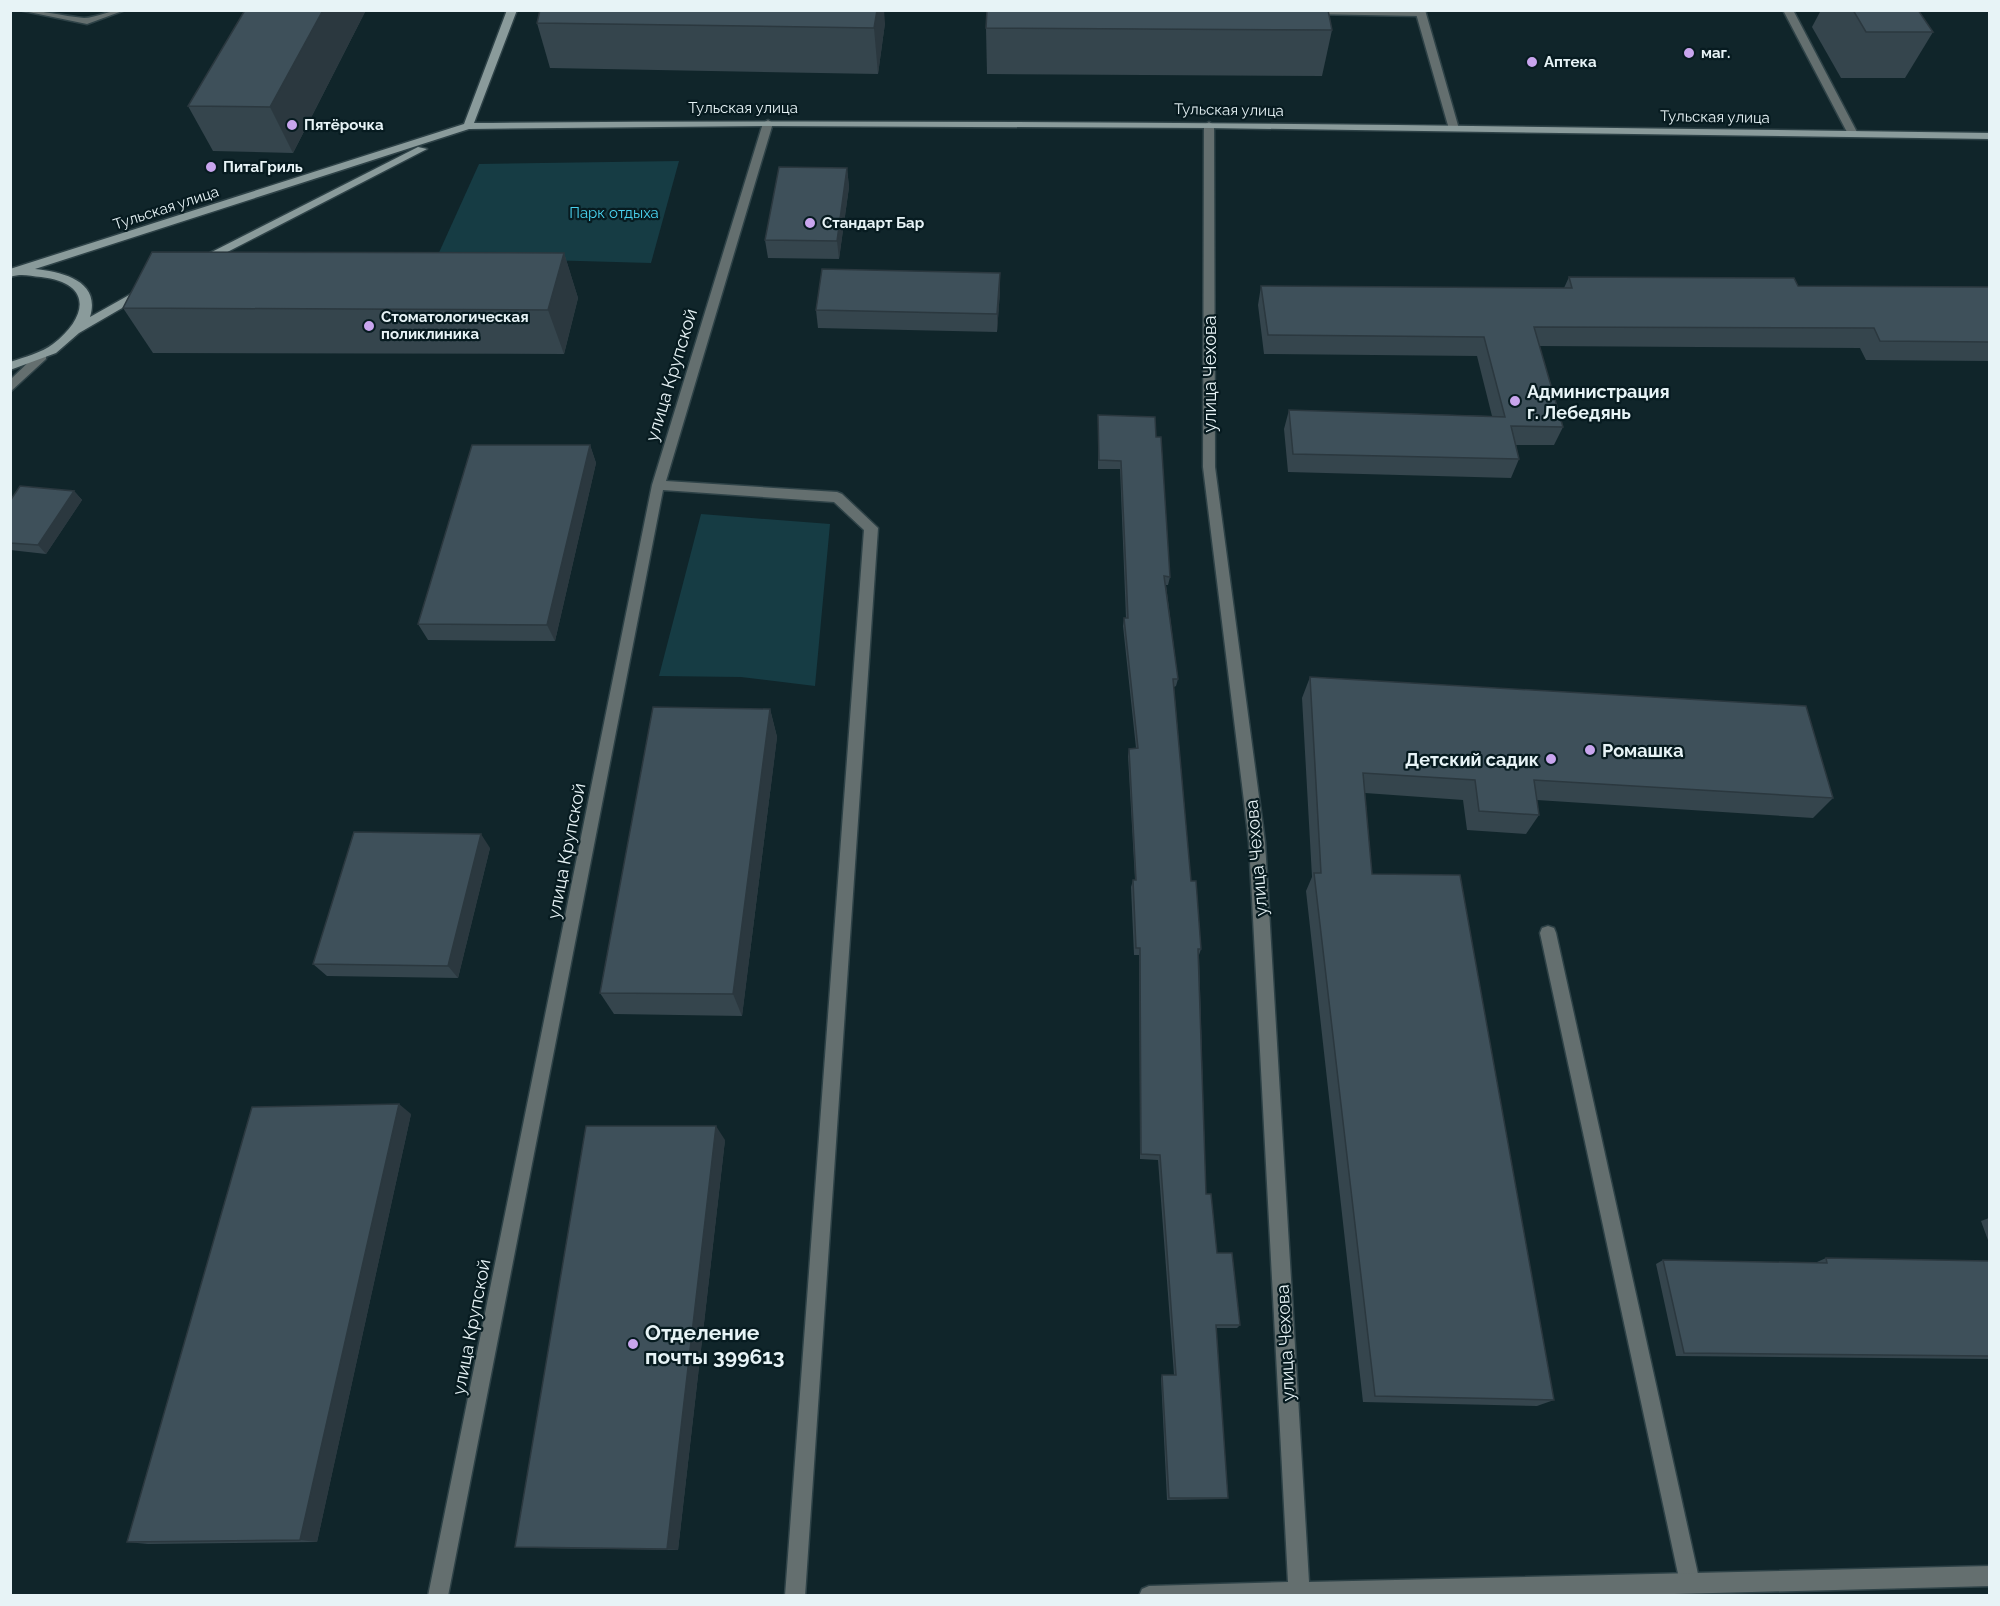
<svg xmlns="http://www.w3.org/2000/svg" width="2000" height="1606" viewBox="0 0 2000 1606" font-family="Raleway,sans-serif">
  <rect width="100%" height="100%" fill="#10252a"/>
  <g fill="#163c44">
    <path d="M 679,161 L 651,263 L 437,257 L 479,164 Z"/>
    <path d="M 701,514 L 830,524 L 815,686 L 741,677 L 659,676 Z"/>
  </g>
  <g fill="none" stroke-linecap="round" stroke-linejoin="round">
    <g stroke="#2e4247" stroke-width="3">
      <g id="service">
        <path d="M 19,10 C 41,10 62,16 84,18 C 95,18 110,10 125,10 L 87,24 Z"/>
        <path d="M 1305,10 L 1422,10 L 1425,13 L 1420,16 L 1309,14 Z"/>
        <path d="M 1783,10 L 1793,10 L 1858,134 L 1857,136 L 1848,134 Z"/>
        <path d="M 1548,926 L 1554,928 L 1556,933 L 1700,1583 L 1697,1590 L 1690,1593 L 1683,1590 L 1680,1583 L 1540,933 L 1542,928 Z"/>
      </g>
    </g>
    <g stroke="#2e4247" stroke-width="3">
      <g id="minor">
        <path d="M 768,120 L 773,123 L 666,481 L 837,492 L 842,494 L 878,528 L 805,1596 L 785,1596 L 864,530 L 834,502 L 663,490 L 448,1596 L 428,1596 L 652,485 L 763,123 Z"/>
        <path d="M 1209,122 L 1214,125 L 1215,467 L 1265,842 L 1309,1582 L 1990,1566 L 1990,1586 L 1598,1596 L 1139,1596 L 1142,1589 L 1149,1586 L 1288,1582 L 1249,842 L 1203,467 L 1204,125 Z"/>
      </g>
    </g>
    <g stroke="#2e4247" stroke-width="3">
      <g id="tertiary">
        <path d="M 1415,10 L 1425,10 L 1459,129 L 1458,131 L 1449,129 Z"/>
        <path d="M 42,352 L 46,353 L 46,359 L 10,392 L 10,380 L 38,353 Z"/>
      </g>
    </g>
    <g stroke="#2e4247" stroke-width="3">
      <g id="secondary">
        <path d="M 507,10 L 517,10 L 474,123 C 980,118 1484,126 1990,133 L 1990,139 L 1209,128 L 768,126 L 469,129 L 35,269 C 63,272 101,281 90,317 L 138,290 L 142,289 L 148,293 L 79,333 L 56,353 L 10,370 L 10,362 C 25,357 41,353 53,344 C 88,317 93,283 41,277 C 29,276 22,273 10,277 L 10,269 L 464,124 Z"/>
        <path d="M 418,147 L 427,149 L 204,264 L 200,265 L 194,261 Z"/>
      </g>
    </g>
    <use href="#service" fill="#646f6f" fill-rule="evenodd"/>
    <use href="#minor" fill="#646f6f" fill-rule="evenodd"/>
    <use href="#tertiary" fill="#646f6f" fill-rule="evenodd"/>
    <use href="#secondary" fill="#8a9b9b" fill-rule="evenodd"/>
  </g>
  <g fill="#35454d">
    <path d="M 245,10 L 366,10 L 293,153 L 213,151 L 188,106 Z"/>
    <path d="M 1821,10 L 1918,10 L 1933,32 L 1905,78 L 1841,78 L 1812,27 Z"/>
    <path d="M 537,23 L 885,23 L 878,74 L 550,68 Z"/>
    <path d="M 986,28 L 1332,30 L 1322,76 L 987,74 Z"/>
    <path d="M 847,168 L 849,187 L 839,259 L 768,258 L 765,240 Z"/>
    <path d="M 564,253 L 578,298 L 564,354 L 153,353 L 123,308 Z"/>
    <path d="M 1569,277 L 1798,286 L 1989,287 L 1989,361 L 1866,360 L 1860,348 L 1539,346 L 1563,427 L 1554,445 L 1516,445 L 1519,459 L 1511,478 L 1288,472 L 1284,429 L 1289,410 L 1492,416 L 1477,356 L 1264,354 L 1258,305 L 1261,286 L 1564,288 Z"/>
    <path d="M 1000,291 L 997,332 L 818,328 L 816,310 Z"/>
    <path d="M 1098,415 L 1156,437 L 1170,577 L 1168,585 L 1166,585 L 1178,679 L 1176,686 L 1174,687 L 1191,881 L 1201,949 L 1199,955 L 1206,1194 L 1217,1253 L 1240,1325 L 1237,1328 L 1216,1328 L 1228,1498 L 1225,1499 L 1167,1500 L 1161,1378 L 1162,1375 L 1174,1375 L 1158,1160 L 1140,1159 L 1139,955 L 1134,955 L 1131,887 L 1133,880 L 1135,880 L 1128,756 L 1129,749 L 1136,748 L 1123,626 L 1124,618 L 1126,618 L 1120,469 L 1098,469 Z"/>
    <path d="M 590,445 L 596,463 L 555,641 L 428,640 L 418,624 Z"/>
    <path d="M 74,491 L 82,500 L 46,554 L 10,550 L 10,501 Z"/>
    <path d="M 1310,677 L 1833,798 L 1813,818 L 1537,800 L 1539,815 L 1526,834 L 1467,830 L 1463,800 L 1365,793 L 1372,874 L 1554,1400 L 1537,1406 L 1363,1402 L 1306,891 L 1312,877 L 1302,698 Z"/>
    <path d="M 770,709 L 777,737 L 742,1016 L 614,1014 L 600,993 Z"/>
    <path d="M 490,848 L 458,978 L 327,976 L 313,964 Z"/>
    <path d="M 411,1114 L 317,1542 L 148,1544 L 127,1542 Z"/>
    <path d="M 725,1140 L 678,1550 L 531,1548 L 515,1547 Z"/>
    <path d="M 1989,1218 L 1989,1243 L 1981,1221 Z"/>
    <path d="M 1826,1258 L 1989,1261 L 1989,1359 L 1676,1356 L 1656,1264 L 1663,1260 L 1817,1263 L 1817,1262 Z"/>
  </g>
  <g fill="#2b383f">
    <path d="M 323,10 L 366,10 L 293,153 L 270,107 Z"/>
    <path d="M 877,10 L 884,10 L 885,23 L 878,74 L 874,28 Z"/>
    <path d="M 847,168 L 849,187 L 839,259 L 837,241 Z"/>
    <path d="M 564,253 L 578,298 L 564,354 L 548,310 Z"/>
    <path d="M 1000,273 L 1000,291 L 997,332 L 997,314 Z"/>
    <path d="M 590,445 L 596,463 L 555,641 L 547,625 Z"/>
    <path d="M 74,491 L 82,500 L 46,554 L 38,545 Z"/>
    <path d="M 770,709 L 777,737 L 742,1016 L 733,994 Z"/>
    <path d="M 481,834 L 490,848 L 458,978 L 448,966 Z"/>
    <path d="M 399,1104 L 411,1114 L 317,1542 L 300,1540 Z"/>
    <path d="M 716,1126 L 725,1140 L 678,1550 L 667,1549 Z"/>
  </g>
  <g fill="#3e505a" stroke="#2b383f" stroke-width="1.5">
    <path d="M 245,10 L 323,10 L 270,107 L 188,106 Z"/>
    <path d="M 540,10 L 877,10 L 874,28 L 537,23 Z"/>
    <path d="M 987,10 L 1328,10 L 1332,30 L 986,28 Z"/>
    <path d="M 1853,10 L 1918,10 L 1933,32 L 1866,32 Z"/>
    <path d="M 779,167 L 847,168 L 837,241 L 765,240 Z"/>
    <path d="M 152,252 L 564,253 L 548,310 L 123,308 Z"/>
    <path d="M 822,269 L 1000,273 L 997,314 L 816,310 Z"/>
    <path d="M 1569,277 L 1794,278 L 1798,286 L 1989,287 L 1989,342 L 1880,341 L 1874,328 L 1534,327 L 1563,427 L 1511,426 L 1519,459 L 1293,454 L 1289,410 L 1505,417 L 1484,337 L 1268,335 L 1261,286 L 1572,288 Z"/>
    <path d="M 1098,415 L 1155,417 L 1156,437 L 1161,437 L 1170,577 L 1164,576 L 1178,679 L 1173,679 L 1191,881 L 1196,881 L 1201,949 L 1198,949 L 1206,1194 L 1211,1194 L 1217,1253 L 1232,1253 L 1240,1325 L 1216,1325 L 1228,1498 L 1169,1498 L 1162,1375 L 1176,1375 L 1160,1155 L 1141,1154 L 1140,948 L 1136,948 L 1133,880 L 1136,880 L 1129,749 L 1138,748 L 1124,618 L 1128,618 L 1121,461 L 1099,460 Z"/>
    <path d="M 472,445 L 590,445 L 547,625 L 418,624 Z"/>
    <path d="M 20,486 L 74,491 L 38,545 L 10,543 L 10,501 Z"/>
    <path d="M 1310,677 L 1806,706 L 1833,798 L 1534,780 L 1539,815 L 1479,811 L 1475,780 L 1363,773 L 1372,874 L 1460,875 L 1554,1400 L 1375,1396 L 1314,873 L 1321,873 Z"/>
    <path d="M 653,707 L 770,709 L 733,994 L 600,993 Z"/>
    <path d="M 354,832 L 481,834 L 448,966 L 313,964 Z"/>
    <path d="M 399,1104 L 300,1540 L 127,1542 L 252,1107 Z"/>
    <path d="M 586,1126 L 716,1126 L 667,1549 L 515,1547 Z"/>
    <path d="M 1826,1258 L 1989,1261 L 1989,1356 L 1684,1353 L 1663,1260 L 1827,1263 Z"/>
  </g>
  <g fill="#c9a5ee" stroke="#071b20" stroke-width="2">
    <circle cx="1689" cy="53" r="6"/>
    <circle cx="1532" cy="62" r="6"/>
    <circle cx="292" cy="125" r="6"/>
    <circle cx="211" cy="167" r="6"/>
    <circle cx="810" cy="223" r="6"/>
    <circle cx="369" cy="326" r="6"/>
    <circle cx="1515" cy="401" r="6"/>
    <circle cx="1590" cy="750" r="6"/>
    <circle cx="1551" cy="759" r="6"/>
    <circle cx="633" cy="1344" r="6"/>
  </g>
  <g text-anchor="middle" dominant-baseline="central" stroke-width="4.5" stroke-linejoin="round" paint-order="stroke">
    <g font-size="15" font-weight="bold" fill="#e7f3f6" stroke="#071b20" text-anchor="start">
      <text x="1701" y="53">маг.</text>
      <text x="1544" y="62">Аптека</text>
      <text x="304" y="125">Пятёрочка</text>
      <text x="223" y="167">ПитаГриль</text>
      <text x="822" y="223">Стандарт Бар</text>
      <text x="381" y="317">Стоматологическая<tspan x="381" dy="17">поликлиника</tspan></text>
    </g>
    <g font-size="15" fill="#e7f3f6" stroke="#071b20">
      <text x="743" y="108">Тульская улица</text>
      <text transform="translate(1229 110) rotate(1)">Тульская улица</text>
      <text transform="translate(1715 117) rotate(1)">Тульская улица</text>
      <text transform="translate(166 208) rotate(-18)">Тульская улица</text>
    </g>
    <g font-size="15" fill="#49d1ee" stroke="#071b20">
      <text x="614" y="213">Парк отдыха</text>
    </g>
    <g font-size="18" fill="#e7f3f6" stroke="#071b20">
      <text transform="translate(1209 374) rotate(-90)">улица Чехова</text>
      <text transform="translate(671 375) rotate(-73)">улица Крупской</text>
      <text transform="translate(566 851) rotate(-79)">улица Крупской</text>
      <text transform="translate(1256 858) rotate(-95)">улица Чехова</text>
      <text transform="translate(471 1327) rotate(-79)">улица Крупской</text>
      <text transform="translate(1285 1343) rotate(-93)">улица Чехова</text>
    </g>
    <g font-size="18" font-weight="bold" fill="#e7f3f6" stroke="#071b20" text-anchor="start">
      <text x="1527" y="391">Администрация<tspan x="1527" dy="21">г. Лебедянь</tspan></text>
      <text x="1602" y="750">Ромашка</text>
      <text x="1539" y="759" text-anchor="end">Детский садик</text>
    </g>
    <g font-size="21" font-weight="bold" fill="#e7f3f6" stroke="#071b20" text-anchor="start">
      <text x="645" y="1332">Отделение<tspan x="645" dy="24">почты 399613</tspan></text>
    </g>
  </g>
  <rect width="2000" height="1606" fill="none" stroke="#e7f3f6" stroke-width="24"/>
</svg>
